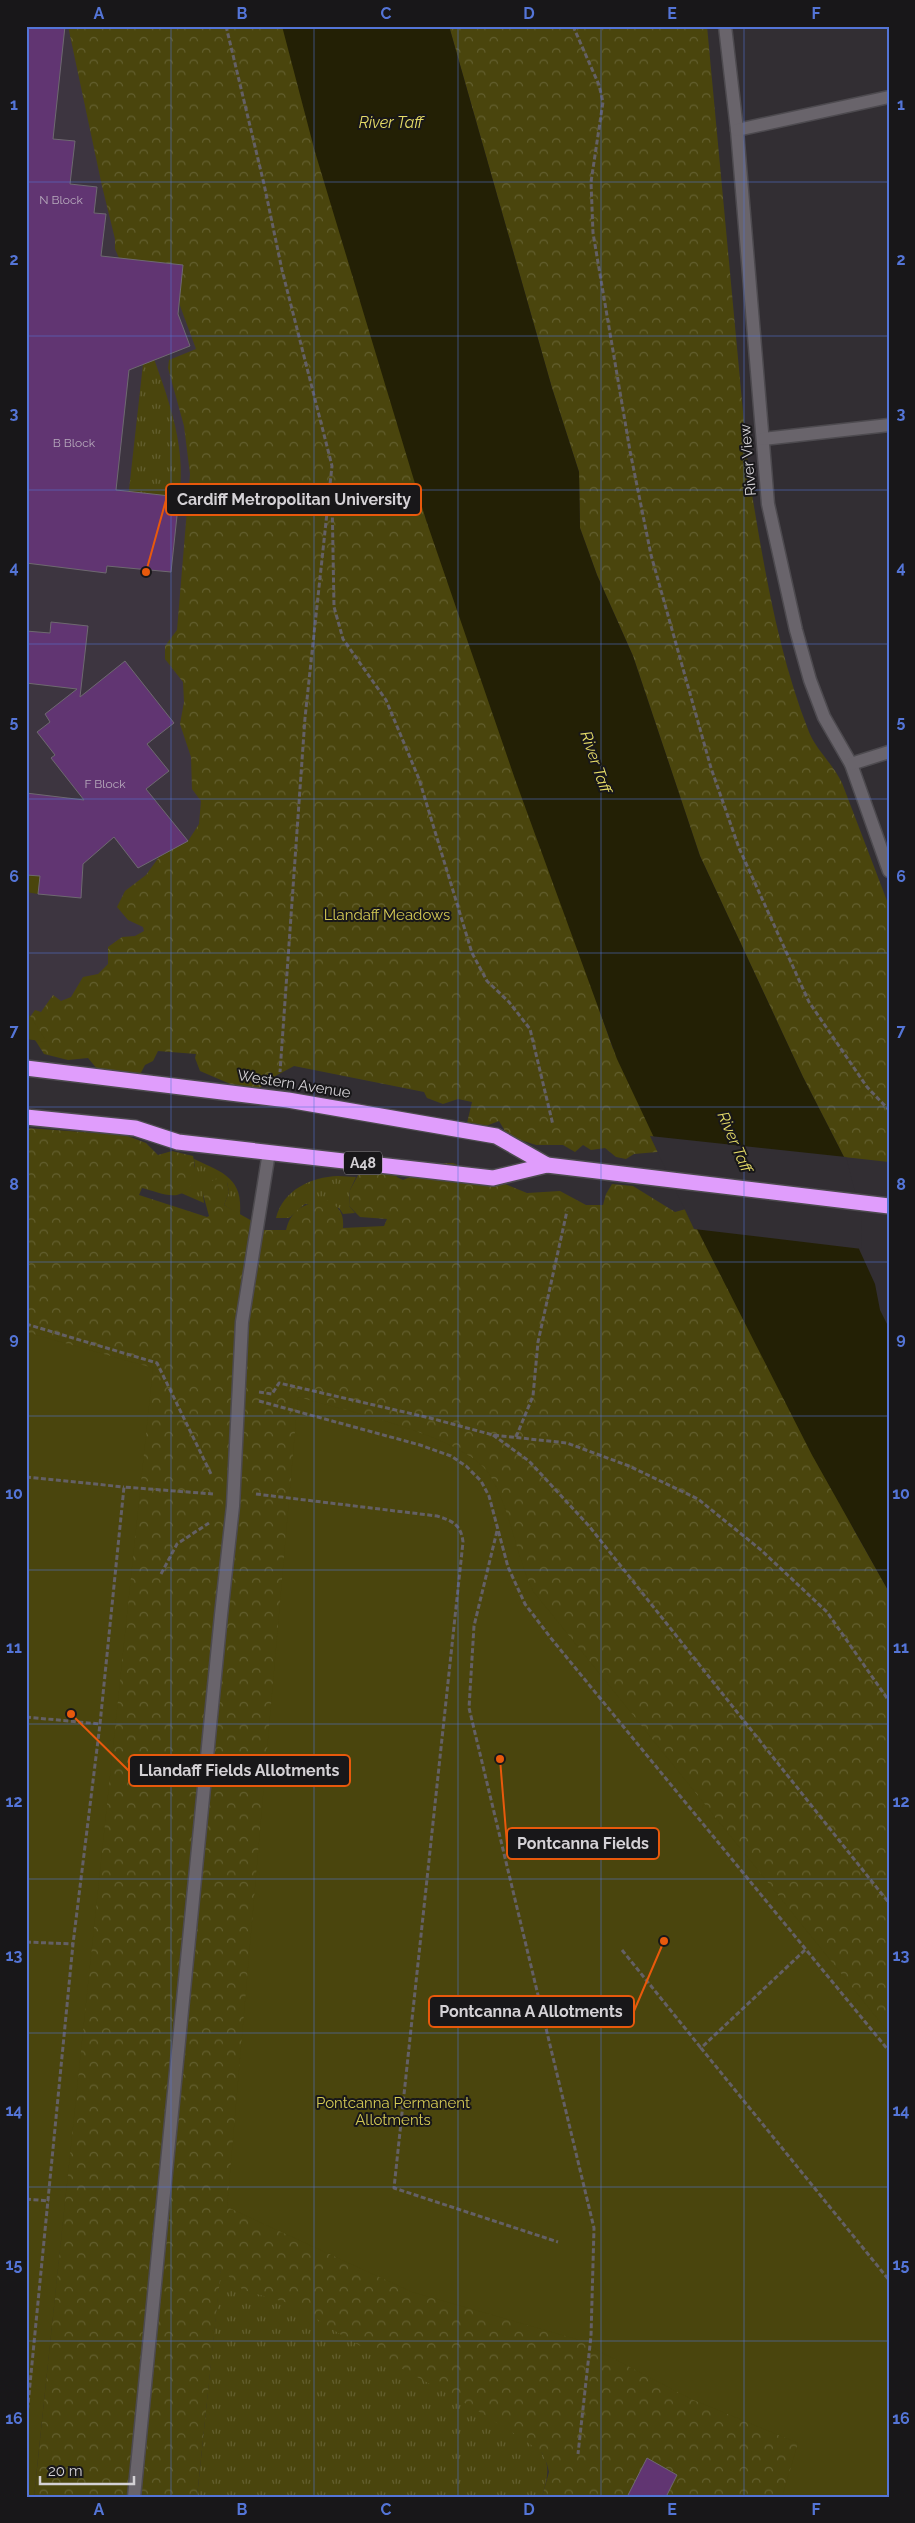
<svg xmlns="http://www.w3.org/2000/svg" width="915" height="2523" viewBox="0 0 915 2523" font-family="Raleway,sans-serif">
  <defs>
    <pattern id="grass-tufts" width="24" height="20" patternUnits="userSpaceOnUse" patternTransform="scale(1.25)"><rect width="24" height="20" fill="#4a450d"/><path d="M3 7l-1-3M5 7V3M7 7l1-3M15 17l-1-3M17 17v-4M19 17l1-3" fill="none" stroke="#635f2f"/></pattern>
    <pattern id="forest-crowns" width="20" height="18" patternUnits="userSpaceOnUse" patternTransform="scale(1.25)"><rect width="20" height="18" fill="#4a450d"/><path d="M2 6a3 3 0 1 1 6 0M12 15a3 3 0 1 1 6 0" fill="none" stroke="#635f2f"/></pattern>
  </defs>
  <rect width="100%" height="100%" fill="#322e33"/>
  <path fill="#3d3540" d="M 26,26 L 182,26 L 226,868 L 26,1039 Z"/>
  <g fill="url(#grass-tufts)">
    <path d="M 146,337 C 164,387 188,444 179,497 L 128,499 Z"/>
    <path d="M 194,1159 C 224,1173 243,1178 240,1215 L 224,1205 L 229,1192 L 227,1182 L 203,1194 L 204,1203 L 181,1193 L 186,1190 L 195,1166 Z"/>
    <path d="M 338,1176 L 356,1177 L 350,1190 L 349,1206 L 355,1213 L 343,1214 L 339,1208 L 305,1204 L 289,1218 L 276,1218 C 283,1190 311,1177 338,1176 Z"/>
    <path d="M 222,2255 L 524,2430 C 547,2459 553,2460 542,2497 L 197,2497 Z"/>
  </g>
  <g fill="url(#forest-crowns)">
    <path d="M 68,26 L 351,26 L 600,1012 L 613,1049 L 631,1053 L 669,1148 L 657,1152 L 634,1154 L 626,1159 L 616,1157 L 605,1148 L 591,1150 L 583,1145 L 575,1152 L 563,1145 L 536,1145 L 508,1136 L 499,1121 L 478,1129 L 467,1123 L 472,1102 L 458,1099 L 443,1104 L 427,1098 L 424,1092 L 294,1066 L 268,1080 L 261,1087 L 249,1092 L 200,1071 L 195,1058 L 196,1054 L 158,1051 L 153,1061 L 145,1065 L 136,1082 L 98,1070 L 88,1058 L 68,1060 L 44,1054 L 30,1032 L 27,1021 L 35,1010 L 41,1012 L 53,995 L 61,1001 L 71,997 L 83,977 L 98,974 L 108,964 L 108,947 L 122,937 L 135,936 L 144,931 L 143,927 L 128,920 L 117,907 L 125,891 L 146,875 L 159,857 L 188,841 L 199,824 L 201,801 L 192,789 L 191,757 L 180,724 L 184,702 L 183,682 L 165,659 L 165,646 L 177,630 L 190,474 L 184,426 L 168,368 L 169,360 L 196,349 L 179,303 L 183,265 L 119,258 L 115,249 L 115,239 L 102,186 Z"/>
    <path d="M 449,26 L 707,26 L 749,476 C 763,561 777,651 809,732 C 817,751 833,764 842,783 L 889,906 L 889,1162 L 844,1157 L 803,1077 L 700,856 L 633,656 L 597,575 L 580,528 L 579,472 L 552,388 Z"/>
    <path d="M 26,1128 L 125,1135 L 146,1143 L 158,1155 L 172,1151 L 193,1156 C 197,1171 194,1191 177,1195 C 167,1197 151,1190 142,1188 L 139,1195 L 207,1217 L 209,1216 L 203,1194 L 211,1181 L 220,1178 L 227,1182 L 229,1192 L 224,1205 L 252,1221 L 262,1230 L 286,1230 C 292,1207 305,1204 327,1200 C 340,1208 344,1213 343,1228 L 384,1226 L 387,1219 L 360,1217 L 349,1206 L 350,1190 L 362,1168 L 394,1171 L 397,1177 L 403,1180 C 425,1172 427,1162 453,1163 L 527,1193 L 560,1191 L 586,1205 L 603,1205 L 606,1194 L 612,1184 L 633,1186 L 675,1212 L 697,1206 L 854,1530 L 889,1592 L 889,2497 L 542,2497 L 549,2472 L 547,2464 L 542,2453 L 523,2439 L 470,2406 L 346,2338 L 295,2305 L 243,2290 L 221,2269 L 197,2497 L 34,2497 L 137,1503 L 26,1383 Z"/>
  </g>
  <g fill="#4a450d">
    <path d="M 41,865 L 38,894 L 26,892 L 26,875 Z"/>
    <path d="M 26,1010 L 47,1042 L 26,1039 Z"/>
    <path d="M 26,1332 L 153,1368 L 34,2497 L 26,2497 Z"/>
    <path d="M 298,1397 C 343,1410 465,1436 489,1474 C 511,1509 515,1554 533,1591 L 889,2033 L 889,2497 L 782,2497 L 798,2443 L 691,2399 L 576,2339 L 412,2292 L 227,2207 Z"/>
  </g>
  <path fill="#232005" d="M 282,26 L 449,26 L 552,388 L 579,472 L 580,528 L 597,575 L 633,656 L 700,856 L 803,1077 L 844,1157 L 850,1176 L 859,1249 L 875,1284 L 880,1310 L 889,1328 L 889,1592 L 812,1455 L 697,1229 L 617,1059 L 516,782 L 426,520 L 315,152 Z"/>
  <path fill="#322e33" d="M 650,1136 L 846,1157 L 861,1215 L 862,1249 L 694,1229 Z"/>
  <g fill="#613572" stroke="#6e6970">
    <path d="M 26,26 L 65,26 L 53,139 L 75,141 L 70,184 L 97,187 L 94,213 L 106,214 L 101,256 L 183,265 L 178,314 L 190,346 L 129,370 L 116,490 L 179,497 L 171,572 L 107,566 L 106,573 L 26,563 Z"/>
    <path d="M 51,622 L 88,626 L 80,697 L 125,661 L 174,723 L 147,744 L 169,771 L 146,789 L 188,841 L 138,868 L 114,837 L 83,864 L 81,898 L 38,894 L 40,876 L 26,875 L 26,793 L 84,800 L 51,758 L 55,755 L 37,732 L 50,722 L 45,714 L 77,689 L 26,683 L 26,631 L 50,633 Z"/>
    <path d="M 647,2458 L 677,2475 L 666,2497 L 627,2497 Z"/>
  </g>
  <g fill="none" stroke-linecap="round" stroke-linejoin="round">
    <g stroke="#4d4a4f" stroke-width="15">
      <g id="minor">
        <path d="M 725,26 L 737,130 L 768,504 L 796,630 L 810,680 L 824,717 L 851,764 L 889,871"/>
        <path d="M 737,130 L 889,97"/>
        <path d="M 763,439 L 889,425"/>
        <path d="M 851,764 L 889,752"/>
        <path d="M 134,2497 L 221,1615 L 233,1506 L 242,1322 L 269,1152"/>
      </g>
    </g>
    <g stroke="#4d4a4f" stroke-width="18">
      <g id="highway">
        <path d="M 26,1068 L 288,1100 L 496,1136 L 547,1165"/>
        <path d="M 26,1117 L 135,1128 L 178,1142 L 493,1178 L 547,1165 L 889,1206"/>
      </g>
    </g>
    <g stroke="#646065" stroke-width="3" stroke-dasharray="5 2.5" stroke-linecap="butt">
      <path d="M 226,26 L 264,184 L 282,270 L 332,466 L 305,718 L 280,1072"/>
      <path d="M 573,26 L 599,85 L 603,102 L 591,182 L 593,233 L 630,451 L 651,555 L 711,768 L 739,848 L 809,1002 L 867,1087 L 889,1110"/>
      <path d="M 332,495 L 334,607 L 343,639 L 386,700 L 419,779 L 472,953 L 487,981 L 509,1002 L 530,1029 L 553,1125"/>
      <path d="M 26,1324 L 157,1363 L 212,1476"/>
      <path d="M 259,1392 L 272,1394 L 279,1383 L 430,1418 L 493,1435 L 567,1443 L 629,1466 L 698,1499 L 761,1550 L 827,1612 L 889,1701"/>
      <path d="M 259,1401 L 420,1445 L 451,1456 L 466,1466 L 481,1481 L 489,1496 L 508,1567 L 525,1604 L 550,1637 L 889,2051"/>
      <path d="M 493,1435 L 529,1461 L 589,1526 L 889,1903"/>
      <path d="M 516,1437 L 533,1396 L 538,1342 L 567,1211"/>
      <path d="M 26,1477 L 124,1487"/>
      <path d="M 256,1494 L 437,1516 C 453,1521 461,1525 463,1542 L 394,2188 L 558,2242"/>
      <path d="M 497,1531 L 474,1626 L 469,1708 L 594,2228 L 591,2336 L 578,2454"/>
      <path d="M 161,1574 L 177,1544 L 209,1523"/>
      <path d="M 26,1717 L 100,1724"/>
      <path d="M 26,1942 L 73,1944"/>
      <path d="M 622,1950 L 701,2048"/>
      <path d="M 805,1950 L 701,2048 L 889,2280"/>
      <path d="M 26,2199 L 49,2201"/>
      <path d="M 26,2425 L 73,1944 L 100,1724 L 124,1487 L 213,1494"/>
    </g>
    <use href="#minor" stroke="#69646b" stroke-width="12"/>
    <use href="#highway" stroke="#e09dfc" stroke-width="15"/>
  </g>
  <path fill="none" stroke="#5475d7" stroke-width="1" stroke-opacity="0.55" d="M 171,26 L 171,2497M 314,26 L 314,2497M 458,26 L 458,2497M 601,26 L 601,2497M 744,26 L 744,2497M 26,182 L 889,182M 26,336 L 889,336M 26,490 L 889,490M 26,644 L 889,644M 26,799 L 889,799M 26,953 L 889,953M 26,1107 L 889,1107M 26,1262 L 889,1262M 26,1416 L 889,1416M 26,1570 L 889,1570M 26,1724 L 889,1724M 26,1879 L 889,1879M 26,2033 L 889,2033M 26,2187 L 889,2187M 26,2341 L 889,2341"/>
  <g text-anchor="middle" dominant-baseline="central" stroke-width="4" stroke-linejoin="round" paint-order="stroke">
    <g font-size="12" fill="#b7aabc">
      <text x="61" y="200">N Block</text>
      <text x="74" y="443">B Block</text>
      <text x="105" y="784">F Block</text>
    </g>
    <rect fill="#181719" stroke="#9c999d" stroke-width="1" x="344" y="1151.5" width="38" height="23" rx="4"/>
    <g font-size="14" font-weight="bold" fill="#d4d1d5">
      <text x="363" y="1163">A48</text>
    </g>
    <g font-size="15" fill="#d4d1d5" stroke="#181719">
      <text transform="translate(748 460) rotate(-95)">River View</text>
      <text transform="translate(294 1084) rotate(9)">Western Avenue</text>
    </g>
    <g font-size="15" fill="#d4c954" stroke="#181719">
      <text x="387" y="915">Llandaff Meadows</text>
      <text x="393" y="2103">Pontcanna Permanent<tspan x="393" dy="17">Allotments</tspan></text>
    </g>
    <g font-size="16" font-style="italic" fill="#e6dc67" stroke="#181719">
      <text x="391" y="122">River Taff</text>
      <text transform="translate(596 762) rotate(71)">River Taff</text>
      <text transform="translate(735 1142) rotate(67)">River Taff</text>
    </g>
  </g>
  <path fill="none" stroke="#e8590c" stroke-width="2" d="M146 572L166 500M71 1714L129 1771M500 1759L507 1844M664 1941L634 2011"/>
  <g fill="#e8590c" stroke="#181719" stroke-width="2">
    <circle cx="146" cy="572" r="5"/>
    <circle cx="71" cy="1714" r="5"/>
    <circle cx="500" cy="1759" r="5"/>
    <circle cx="664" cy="1941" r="5"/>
  </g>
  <g fill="#181719" stroke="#e8590c" stroke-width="2">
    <rect x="166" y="484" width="255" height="31" rx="5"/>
    <rect x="129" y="1755" width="221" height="31" rx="5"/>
    <rect x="507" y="1828" width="152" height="31" rx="5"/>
    <rect x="429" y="1996" width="205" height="31" rx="5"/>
  </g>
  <g font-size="16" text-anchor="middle" font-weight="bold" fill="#d4d1d5">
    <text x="294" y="505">Cardiff Metropolitan University</text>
    <text x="239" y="1776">Llandaff Fields Allotments</text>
    <text x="583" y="1849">Pontcanna Fields</text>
    <text x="531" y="2017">Pontcanna A Allotments</text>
  </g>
  <rect width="915" height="2523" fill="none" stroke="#181719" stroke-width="55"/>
  <path d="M40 2476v8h94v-8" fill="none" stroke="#d4d1d5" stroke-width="2.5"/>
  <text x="48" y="2476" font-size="15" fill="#d4d1d5" stroke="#181719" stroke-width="4" paint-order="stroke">20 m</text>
  <rect x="28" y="28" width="860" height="2468" fill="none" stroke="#5475d7" stroke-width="2"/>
  <g font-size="16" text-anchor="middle" font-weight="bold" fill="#5475d7">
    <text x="99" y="19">A</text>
    <text x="242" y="19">B</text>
    <text x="386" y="19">C</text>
    <text x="529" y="19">D</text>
    <text x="672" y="19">E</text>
    <text x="816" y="19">F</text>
    <text x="14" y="110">1</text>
    <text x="901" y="110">1</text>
    <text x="14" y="265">2</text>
    <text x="901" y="265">2</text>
    <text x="14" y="419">3</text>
    <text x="901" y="419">3</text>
    <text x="14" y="573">4</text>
    <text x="901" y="573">4</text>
    <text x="14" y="727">5</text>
    <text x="901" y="727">5</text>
    <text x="14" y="882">6</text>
    <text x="901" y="882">6</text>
    <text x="14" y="1036">7</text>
    <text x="901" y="1036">7</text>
    <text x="14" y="1190">8</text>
    <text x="901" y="1190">8</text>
    <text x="14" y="1344">9</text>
    <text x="901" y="1344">9</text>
    <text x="14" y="1499">10</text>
    <text x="901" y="1499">10</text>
    <text x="14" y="1653">11</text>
    <text x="901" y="1653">11</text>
    <text x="14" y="1807">12</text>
    <text x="901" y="1807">12</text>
    <text x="14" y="1961">13</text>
    <text x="901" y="1961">13</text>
    <text x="14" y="2116">14</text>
    <text x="901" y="2116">14</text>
    <text x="14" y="2270">15</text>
    <text x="901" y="2270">15</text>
    <text x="14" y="2424">16</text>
    <text x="901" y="2424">16</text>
    <text x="99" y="2515">A</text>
    <text x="242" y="2515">B</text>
    <text x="386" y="2515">C</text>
    <text x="529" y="2515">D</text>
    <text x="672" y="2515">E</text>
    <text x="816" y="2515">F</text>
  </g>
</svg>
